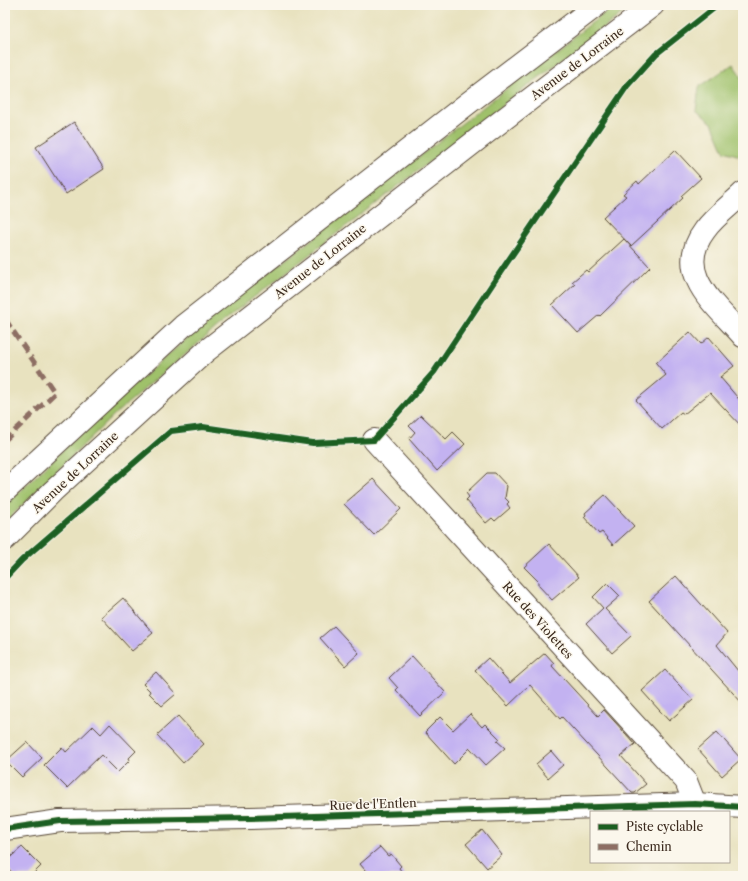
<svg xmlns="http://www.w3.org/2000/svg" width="748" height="881" viewBox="0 0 748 881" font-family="'Libre Caslon Text',serif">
  <rect width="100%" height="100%" fill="#fbf7ec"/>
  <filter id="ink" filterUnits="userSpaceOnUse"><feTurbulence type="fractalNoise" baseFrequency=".025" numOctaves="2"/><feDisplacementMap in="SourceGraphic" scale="8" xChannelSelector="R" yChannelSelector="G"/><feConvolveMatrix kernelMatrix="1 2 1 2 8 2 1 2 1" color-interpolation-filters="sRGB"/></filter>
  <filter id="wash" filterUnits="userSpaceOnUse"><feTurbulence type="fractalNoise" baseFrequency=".012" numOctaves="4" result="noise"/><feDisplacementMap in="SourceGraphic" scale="16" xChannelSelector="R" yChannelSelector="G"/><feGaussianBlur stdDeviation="0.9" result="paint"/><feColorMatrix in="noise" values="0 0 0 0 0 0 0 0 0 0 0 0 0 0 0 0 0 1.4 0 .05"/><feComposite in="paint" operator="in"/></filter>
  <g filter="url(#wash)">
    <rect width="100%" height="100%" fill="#e8e2bf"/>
    <g fill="#9fc16a" stroke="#6d7644">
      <path d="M 615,5 L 633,5 L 236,311 L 115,414 L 5,522 L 5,506 L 96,418 L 213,316 Z"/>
      <path d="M 733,64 L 743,79 L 743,157 L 724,151 L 712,123 L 696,110 L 699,87 Z"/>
    </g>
    <g id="blocks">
      <g fill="#c3b2f1">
        <path d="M 74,122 L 104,169 L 66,194 L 36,147 Z"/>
        <path d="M 675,150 L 701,178 L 681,196 L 683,198 L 631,246 L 603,217 L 626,196 L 623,194 L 637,181 L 639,184 Z"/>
        <path d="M 624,239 L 650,267 L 600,316 L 599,315 L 578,333 L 552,305 L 575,284 L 572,282 L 586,270 L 588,272 Z"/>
        <path d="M 690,332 L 701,344 L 709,337 L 734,366 L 720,377 L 743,404 L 743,428 L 710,393 L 684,414 L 681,412 L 662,429 L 636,400 L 666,375 L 656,363 Z"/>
        <path d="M 421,415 L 446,439 L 453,432 L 465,444 L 437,471 L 409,439 L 415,432 L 409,426 Z"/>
        <path d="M 487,473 L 495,473 L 507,486 L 505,498 L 509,502 L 507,504 L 510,508 L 495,521 L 492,518 L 486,523 L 466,500 L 469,497 L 466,493 Z"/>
        <path d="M 373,479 L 401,509 L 374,535 L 344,504 Z"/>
        <path d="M 605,495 L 634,526 L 613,545 L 602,532 L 599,534 L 584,517 L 586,515 L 585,513 Z"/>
        <path d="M 549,544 L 579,577 L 552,600 L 538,585 L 538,581 L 524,567 Z"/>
        <path d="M 676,576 L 727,633 L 717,645 L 743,677 L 743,704 L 649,601 Z"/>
        <path d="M 607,583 L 620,596 L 605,609 L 631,636 L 612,653 L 586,624 L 603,608 L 593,597 Z"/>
        <path d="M 123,598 L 153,633 L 132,651 L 101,617 Z"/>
        <path d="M 334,626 L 359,653 L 345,666 L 320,638 Z"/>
        <path d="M 545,653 L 554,663 L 552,666 L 598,716 L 604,710 L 635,744 L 621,756 L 646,784 L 635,793 L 632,793 L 562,717 L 560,719 L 530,685 L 508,706 L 475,670 L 488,658 L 510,683 Z"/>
        <path d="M 412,656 L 445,692 L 420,716 L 396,690 L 398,688 L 389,678 Z"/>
        <path d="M 665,670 L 693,700 L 669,721 L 642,691 Z"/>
        <path d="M 156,672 L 176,694 L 162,706 L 149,693 L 150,691 L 143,684 Z"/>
        <path d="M 470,714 L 482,727 L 485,724 L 500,739 L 497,741 L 505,748 L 486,765 L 470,748 L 454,764 L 425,732 L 440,717 L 453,730 Z"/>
        <path d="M 178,716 L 204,744 L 183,763 L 157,735 Z"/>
        <path d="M 110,724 L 136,751 L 129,758 L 130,760 L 118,772 L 101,755 L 67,788 L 44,765 L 62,747 L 66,752 L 93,726 L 101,734 Z"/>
        <path d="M 717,732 L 741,759 L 722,776 L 698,749 Z"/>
        <path d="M 27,742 L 42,758 L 22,777 L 6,761 Z"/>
        <path d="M 551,751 L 563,765 L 548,778 L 536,764 Z"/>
        <path d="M 482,830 L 502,855 L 487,868 L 466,844 Z"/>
        <path d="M 22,847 L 41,866 L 31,876 L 15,876 L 5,865 L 5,862 Z"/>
        <path d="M 380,847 L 388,856 L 391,854 L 401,866 L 399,868 L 405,876 L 370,876 L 360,864 Z"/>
      </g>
    </g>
  </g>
  <g filter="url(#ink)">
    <use href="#blocks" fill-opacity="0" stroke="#554636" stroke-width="1"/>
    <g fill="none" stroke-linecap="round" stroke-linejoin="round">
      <g stroke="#554636" stroke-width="24">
        <g id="street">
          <path d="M 743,193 C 731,205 715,216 705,230 C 672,273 716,305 743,336"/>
          <path d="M 374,440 L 686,781 L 695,804"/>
        </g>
      </g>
      <g stroke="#554636" stroke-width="24">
        <path id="secondary" d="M 5,829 L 60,821 L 250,818 L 695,804 L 743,807"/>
      </g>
      <g stroke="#554636" stroke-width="24">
        <g id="primary">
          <path d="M 5,491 L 183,326 L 467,104 L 597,5"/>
          <path d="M 5,539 L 53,491 L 206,351 L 491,129 L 653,5"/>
        </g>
      </g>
      <use href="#street" stroke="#fff" stroke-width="22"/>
      <use href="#secondary" stroke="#fff" stroke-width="22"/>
      <use href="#primary" stroke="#fff" stroke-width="22"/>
      <path stroke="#8d6e63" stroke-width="5" stroke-dasharray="10 5" stroke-linecap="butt" d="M 5,319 L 55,393 L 5,440"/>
      <g stroke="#fbf7ec" stroke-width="8">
        <g id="cycleway">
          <path d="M 5,578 L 22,560 L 171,431 L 203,427 L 313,443 L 374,440 L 434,372 L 493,283 L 627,86 L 656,54 L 718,5"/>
          <path d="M 5,829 L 60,821 L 250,818 L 695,804 L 743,807"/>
        </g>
      </g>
      <use href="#cycleway" stroke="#1b5e20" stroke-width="6"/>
    </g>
  </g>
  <g text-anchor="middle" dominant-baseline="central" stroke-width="3" stroke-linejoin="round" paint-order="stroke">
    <g font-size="12" fill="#3b2a1e" stroke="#fbf7ec">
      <text transform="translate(577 63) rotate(-37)">Avenue de Lorraine</text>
      <text transform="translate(320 261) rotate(-38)">Avenue de Lorraine</text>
      <text transform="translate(75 472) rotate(-43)">Avenue de Lorraine</text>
      <text transform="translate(538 620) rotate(48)">Rue des Violettes</text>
      <text transform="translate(373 804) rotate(-2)">Rue de l'Entlen</text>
    </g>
  </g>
  <rect width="748" height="881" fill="none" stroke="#fbf7ec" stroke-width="20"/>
  <rect x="590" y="811" width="140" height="52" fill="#fbf7ec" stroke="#aea59a"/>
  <rect x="598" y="824" width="20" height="6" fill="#1b5e20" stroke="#aea59a"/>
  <text x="626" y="831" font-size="12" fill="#3b2a1e">Piste cyclable</text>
  <rect x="598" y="844" width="20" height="6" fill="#8d6e63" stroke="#aea59a"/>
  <text x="626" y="851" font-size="12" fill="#3b2a1e">Chemin</text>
</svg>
